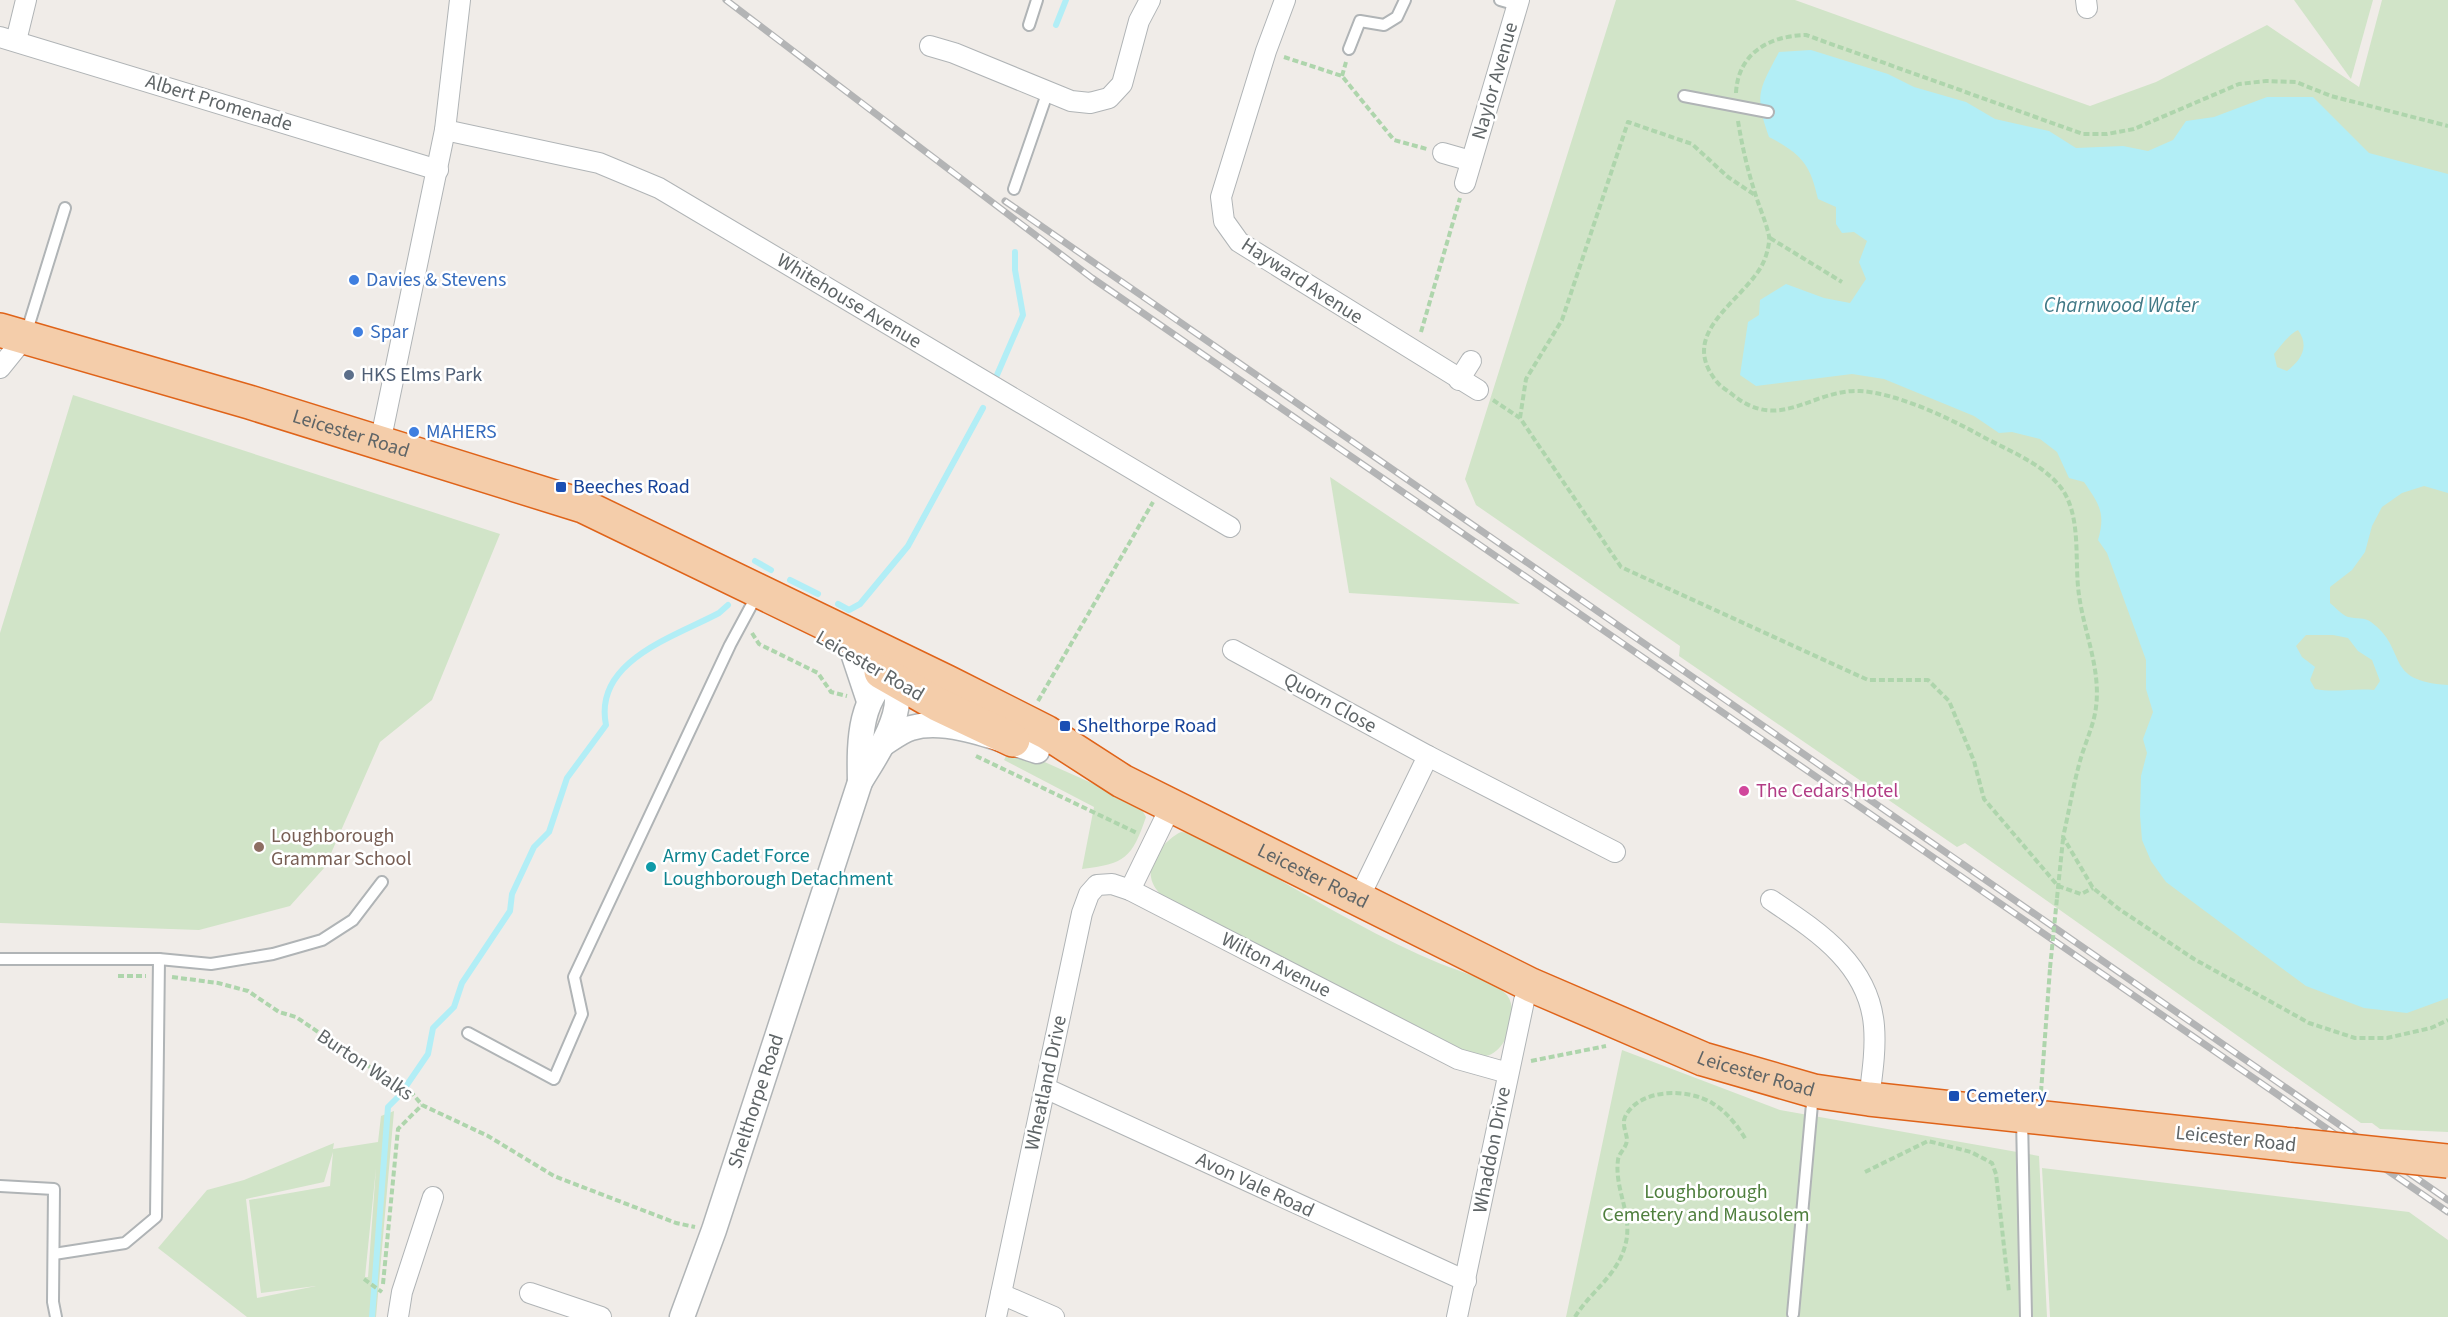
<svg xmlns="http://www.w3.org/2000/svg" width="2448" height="1317" viewBox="0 0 2448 1317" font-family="'Source Sans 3',sans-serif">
  <rect width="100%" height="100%" fill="#f0ece8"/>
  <g fill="#d1e4c8" fill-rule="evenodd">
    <path d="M 1616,0 L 1795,0 L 2090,106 L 2156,82 L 2267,25 L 2359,87 L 2382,0 L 2448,0 L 2448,1132 L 2380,1129 L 2372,1123 L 2361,1123 L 1965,843 L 1957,847 L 1679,656 L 1680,646 L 1476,505 L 1465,479 Z"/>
    <path d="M 2294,0 L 2373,0 L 2351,79 Z"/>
    <path d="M 73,395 L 500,534 L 432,700 L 380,742 L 325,867 L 290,906 L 199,930 L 0,923 L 0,633 Z"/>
    <path d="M 1330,477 L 1520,604 L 1349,593 Z"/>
    <path d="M 1011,747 L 1132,801 L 1141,808 L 1146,817 C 1132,858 1125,864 1082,869 L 1094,807 L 1004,760 Z"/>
    <path d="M 1181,832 L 1197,834 L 1207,838 C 1284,881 1360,930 1441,964 C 1458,971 1495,981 1507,995 C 1520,1012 1507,1052 1486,1056 C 1477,1057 1467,1053 1459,1050 L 1163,897 C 1158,892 1152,885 1151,877 C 1148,860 1166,839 1181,832 Z"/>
    <path d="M 1622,1050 L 1780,1110 L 2039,1156 L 2047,1317 L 1566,1317 Z"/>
    <path d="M 394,1111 L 376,1317 L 247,1317 L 158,1248 L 207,1190 L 244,1180 L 334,1143 L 333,1149 L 378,1142 L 381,1116 ZM 333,1152 L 330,1186 L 249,1200 L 261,1293 L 316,1286 L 257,1298 L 246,1199 L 324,1182 ZM 376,1168 L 368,1277 L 365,1277 Z"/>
    <path d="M 2042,1168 L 2409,1212 L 2448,1240 L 2448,1317 L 2050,1317 Z"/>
  </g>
  <path fill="#b2eef6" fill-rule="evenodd" d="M 1811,50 L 1888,74 L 1914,87 L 1966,102 L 1995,119 L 2049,131 L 2076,148 L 2123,146 L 2148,151 L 2173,140 L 2186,121 L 2214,117 L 2267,97 L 2313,97 L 2369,153 L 2448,174 L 2448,493 L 2424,486 L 2402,493 L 2382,507 L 2372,526 L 2365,552 L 2352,570 L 2330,587 L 2330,603 C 2335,607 2342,615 2348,617 C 2356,619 2365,617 2371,622 C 2409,650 2382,681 2448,685 L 2448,998 L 2407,1013 L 2364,1008 L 2306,986 L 2166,882 L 2151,861 L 2142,840 L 2140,815 L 2141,776 L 2147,753 L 2143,739 L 2153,712 L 2146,689 L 2146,660 L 2107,553 L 2098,540 C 2106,513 2099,504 2084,482 L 2069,478 L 2057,452 L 2040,439 L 2012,432 L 1999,433 L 1974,416 L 1884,379 L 1852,374 L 1756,386 L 1740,375 L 1748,322 L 1759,315 L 1760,300 L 1786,284 L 1824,298 L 1850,303 L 1866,279 L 1859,262 L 1867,241 L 1854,232 L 1842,233 L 1836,224 L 1836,207 L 1818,199 C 1810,163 1801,154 1769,137 C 1754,95 1759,90 1779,52 ZM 2298,330 C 2310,347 2301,360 2287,371 L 2277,367 L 2274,354 C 2281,346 2289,334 2298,330 ZM 2306,635 L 2333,635 L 2348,638 L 2358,651 L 2372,660 L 2380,681 L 2374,690 C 2353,688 2335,693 2315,689 L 2310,680 L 2315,667 L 2302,657 L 2296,646 Z"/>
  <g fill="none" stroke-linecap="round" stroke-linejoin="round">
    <g stroke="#b2eef6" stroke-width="6">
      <path d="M 1056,25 L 1066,0"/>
      <path d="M 997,375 L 1023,315 L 1015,270 L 1015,252"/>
      <path d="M 755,561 L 771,570"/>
      <path d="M 790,580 L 818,594"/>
      <path d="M 838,604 L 849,610 L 860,604 L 908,546 L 983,408"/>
      <path d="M 372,1317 L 388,1107 L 400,1095 L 428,1054 L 433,1028 L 454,1007 L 462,983 L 510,911 L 512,894 L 534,847 L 549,832 L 567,778 L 606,725 C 593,661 674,637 719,613 L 728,605"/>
    </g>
    <g stroke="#b0b4b6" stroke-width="14">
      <g id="service">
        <path d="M 1500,0 L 1517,5"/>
        <path d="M 1029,25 L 1037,0"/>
        <path d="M 1349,49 L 1360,21 L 1384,25 L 1397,17 L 1405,0"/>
        <path d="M 1684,96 L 1768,112"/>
        <path d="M 1014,189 L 1048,91"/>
        <path d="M 26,334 L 65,208"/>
        <path d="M 0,959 L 159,959 L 211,964 L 273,954 L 322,940 L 353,920 L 382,882"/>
        <path d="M 468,1033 L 554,1079 L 582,1014 L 574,977 L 730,645 L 758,593"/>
        <path d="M 2022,1118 L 2026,1317"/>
        <path d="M 0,1186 L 54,1189 L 53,1302 L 56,1317"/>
        <path d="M 54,1254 L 125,1243 L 156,1217 L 159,959"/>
        <path d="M 1793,1314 L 1813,1093"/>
      </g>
    </g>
    <g stroke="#b0b4b6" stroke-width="22">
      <g id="minor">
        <path d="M 1285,0 L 1266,51 L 1221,197 L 1224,221 L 1239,242 L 1478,390"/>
        <path d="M 2086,0 L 2087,8"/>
        <path d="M 0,37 L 438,170"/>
        <path d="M 16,41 L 26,0"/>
        <path d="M 930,46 L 954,53 L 1071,101 L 1090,103 L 1109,98 L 1122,84 L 1139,21 L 1150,0"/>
        <path d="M 445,130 L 599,163 L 659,188 L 1230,527"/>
        <path d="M 1443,153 L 1471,161"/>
        <path d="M 1465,183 L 1519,0"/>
        <path d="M 0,368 L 25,337"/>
        <path d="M 1459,380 L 1471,361"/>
        <path d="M 380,443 L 445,130 L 460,0"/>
        <path d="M 1233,650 L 1428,756 L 1615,852"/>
        <path d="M 1130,890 L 1171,806"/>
        <path d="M 1358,900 L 1428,756"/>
        <path d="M 1771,900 C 1817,931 1869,964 1874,1026 C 1876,1050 1872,1075 1869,1099"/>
        <path d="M 1045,1088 L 1466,1281"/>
        <path d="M 530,1293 L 601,1317"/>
        <path d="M 1001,1294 L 1054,1317"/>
        <path d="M 398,1317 L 402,1292 L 433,1197"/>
        <path d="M 996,1317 L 1082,913 L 1089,894 L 1097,885 L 1112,884 L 1130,890 L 1458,1059 L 1508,1073"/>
        <path d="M 1457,1317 L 1524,1001 L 1531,985"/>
      </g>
    </g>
    <g stroke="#b0b4b6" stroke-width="27">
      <g id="tertiary">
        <path d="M 854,656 L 869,701"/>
        <path d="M 883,744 C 891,739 901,731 911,728 C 948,717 1001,740 1037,751"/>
        <path d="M 860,782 C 859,740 859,694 898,669"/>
        <path id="s1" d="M 682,1317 L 714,1230 L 860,782 C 873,760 903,718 896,691 C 894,684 888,677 884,671"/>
      </g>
    </g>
    <g stroke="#df6319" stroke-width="36">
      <g id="trunk">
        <path id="s2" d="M 0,330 L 249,402 L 583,506 L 947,682 L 1046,732 L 1122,781 L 1531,985 L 1703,1059 L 1814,1091 L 1869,1099 L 2293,1145"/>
        <path d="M 881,672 L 937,704 L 1013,740"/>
      </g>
    </g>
    <g stroke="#aed5ac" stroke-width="4" stroke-dasharray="6 3" stroke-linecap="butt">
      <path d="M 1284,57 L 1342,76 L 1394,140 L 1427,149"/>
      <path d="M 1342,76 L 1346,62"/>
      <path d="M 1736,93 C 1738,53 1769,36 1806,35 L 2083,134 L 2107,134 L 2134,129 L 2239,84 L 2266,81 L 2296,82 L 2331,96 L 2448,126"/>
      <path d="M 1738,121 C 1742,146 1748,172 1756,196 C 1760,209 1766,222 1769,236 C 1770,242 1767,254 1764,261 C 1747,300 1675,331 1717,382 C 1721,387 1728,391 1733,395 C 1780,433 1812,389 1860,391 C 1895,393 1945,416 1976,433 C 2004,449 2042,462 2062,489 C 2082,518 2074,562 2079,595 C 2084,632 2101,669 2096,707 C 2094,725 2085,743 2080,761 C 2073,786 2069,812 2063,837 L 2093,888 L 2119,909 L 2194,959 L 2309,1023 L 2355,1038 L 2387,1038 L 2431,1028 L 2448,1020"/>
      <path d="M 1770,238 L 1842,282"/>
      <path d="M 1421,332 L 1460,198"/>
      <path d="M 1493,400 L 1520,418 L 1621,567 L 1868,680 L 1928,680 L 1949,701 L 1974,761 L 1984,799 L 2058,886 L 2081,894 L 2093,888"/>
      <path d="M 1520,418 L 1526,379 L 1562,320 L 1628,122 L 1692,144 L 1728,177 L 1755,195"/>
      <path d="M 752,633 L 759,644 L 818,673 L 831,692 L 847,696"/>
      <path d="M 1038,701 L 1153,502"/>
      <path d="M 976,756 L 1137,833"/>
      <path d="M 2057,898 L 2063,839"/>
      <path d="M 118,976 L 146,976"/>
      <path d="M 172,977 L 218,983 L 248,991 L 279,1012 L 296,1017 L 377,1072 L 388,1084 L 402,1087 L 411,1092 L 422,1105 L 488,1136 L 554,1176 L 676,1223 L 695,1227"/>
      <path d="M 1531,1061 L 1606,1046"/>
      <path d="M 2041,1092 L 2050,968"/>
      <path d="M 1865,1172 L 1928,1141 L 1971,1152 L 1992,1163 L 1996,1174 L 2009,1292"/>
      <path d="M 364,1279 L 382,1292"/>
      <path d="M 383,1284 L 398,1129 L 422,1105"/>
      <path d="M 1575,1317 C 1590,1292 1617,1276 1625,1246 C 1634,1216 1614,1190 1618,1160 C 1619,1152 1627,1148 1627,1139 C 1626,1132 1622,1124 1625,1117 C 1639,1088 1688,1088 1712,1103 C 1726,1111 1738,1126 1746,1140"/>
    </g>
    <use href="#service" stroke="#fff" stroke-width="10"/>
    <use href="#minor" stroke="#fff" stroke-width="20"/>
    <use href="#tertiary" stroke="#fff" stroke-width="24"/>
    <use href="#trunk" stroke="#f4cdaa" stroke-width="33"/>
    <g stroke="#b3b4b5" stroke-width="7">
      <g id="rail">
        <path d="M 726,0 L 1092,278 L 2448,1212"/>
        <path d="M 1005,201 L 2448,1200"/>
      </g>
    </g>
    <use href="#rail" stroke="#fff" stroke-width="4.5" stroke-dasharray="14" stroke-linecap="butt"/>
    <g stroke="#df6319" stroke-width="36" stroke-linecap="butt">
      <path id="trunk-bridge" d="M 2293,1145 L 2448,1161"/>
    </g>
    <path stroke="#aed5ac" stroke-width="4" stroke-dasharray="6 3" stroke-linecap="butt" d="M 2050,968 L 2057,898"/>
    <use href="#trunk-bridge" stroke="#f4cdaa" stroke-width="33"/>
  </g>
  <g fill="#3f7fe0" stroke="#fff" stroke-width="2">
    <circle cx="354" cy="280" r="6"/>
    <circle cx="358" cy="332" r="6"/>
    <circle cx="414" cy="432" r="6"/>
  </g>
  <circle fill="#5c6f8a" stroke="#fff" stroke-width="2" cx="349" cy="375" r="6"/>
  <g fill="#1a4fb4" stroke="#fff" stroke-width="2">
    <rect x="555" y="481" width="12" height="12" rx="3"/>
    <rect x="1059" y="720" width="12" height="12" rx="3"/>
    <rect x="1948" y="1090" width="12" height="12" rx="3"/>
  </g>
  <circle fill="#d1479c" stroke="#fff" stroke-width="2" cx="1744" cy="791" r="6"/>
  <circle fill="#8d6e63" stroke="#fff" stroke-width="2" cx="259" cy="847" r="6"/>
  <circle fill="#0f9aa8" stroke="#fff" stroke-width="2" cx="651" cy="867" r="6"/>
  <g text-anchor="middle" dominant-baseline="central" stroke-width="5" stroke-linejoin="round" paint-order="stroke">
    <g font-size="20" fill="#5f6567" stroke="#fff">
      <text transform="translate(1495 81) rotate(-74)">Naylor Avenue</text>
      <text transform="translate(219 103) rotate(17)">Albert Promenade</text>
      <text transform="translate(1302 281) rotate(33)">Hayward Avenue</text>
      <text transform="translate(849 301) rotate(31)">Whitehouse Avenue</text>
      <text stroke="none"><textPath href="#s2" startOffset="366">Leicester Road</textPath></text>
      <text transform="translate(870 666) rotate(30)">Leicester Road</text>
      <text transform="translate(1330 703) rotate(29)">Quorn Close</text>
      <text stroke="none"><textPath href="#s2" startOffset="1428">Leicester Road</textPath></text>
      <text transform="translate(1276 965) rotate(27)">Wilton Avenue</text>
      <text transform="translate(365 1065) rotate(34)">Burton Walks</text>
      <text stroke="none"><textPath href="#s2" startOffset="1914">Leicester Road</textPath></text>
      <text transform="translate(1046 1083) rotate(-78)">Wheatland Drive</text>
      <text stroke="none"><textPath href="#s1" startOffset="228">Shelthorpe Road</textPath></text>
      <text transform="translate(2236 1139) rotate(6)">Leicester Road</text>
      <text transform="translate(1492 1150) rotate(-79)">Whaddon Drive</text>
      <text transform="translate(1255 1185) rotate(25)">Avon Vale Road</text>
    </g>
    <g font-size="20" fill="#366cbe" stroke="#fff" text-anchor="start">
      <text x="366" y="280">Davies &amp; Stevens</text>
      <text x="370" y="332">Spar</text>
      <text x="426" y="432">MAHERS</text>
    </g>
    <g font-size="20" fill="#4e5e75" stroke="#fff" text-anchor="start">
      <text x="361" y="375">HKS Elms Park</text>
    </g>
    <g font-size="20" fill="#164399" stroke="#fff" text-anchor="start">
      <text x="573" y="487">Beeches Road</text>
      <text x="1077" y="726">Shelthorpe Road</text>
      <text x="1966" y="1096">Cemetery</text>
    </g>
    <g font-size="20" fill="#b23c85" stroke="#fff" text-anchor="start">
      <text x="1756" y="791">The Cedars Hotel</text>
    </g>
    <g font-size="20" fill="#785e54" stroke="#fff" text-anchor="start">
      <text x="271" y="836">Loughborough<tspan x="271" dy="23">Grammar School</tspan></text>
    </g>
    <g font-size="20" fill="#0d838f" stroke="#fff" text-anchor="start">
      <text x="663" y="856">Army Cadet Force<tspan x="663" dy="23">Loughborough Detachment</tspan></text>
    </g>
    <g font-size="20" fill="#4f7f3e" stroke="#fff">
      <text x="1706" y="1192">Loughborough<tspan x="1706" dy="23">Cemetery and Mausolem</tspan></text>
    </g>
    <g font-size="21" font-style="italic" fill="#417986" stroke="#fff">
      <text x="2121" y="305">Charnwood Water</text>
    </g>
  </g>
</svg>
